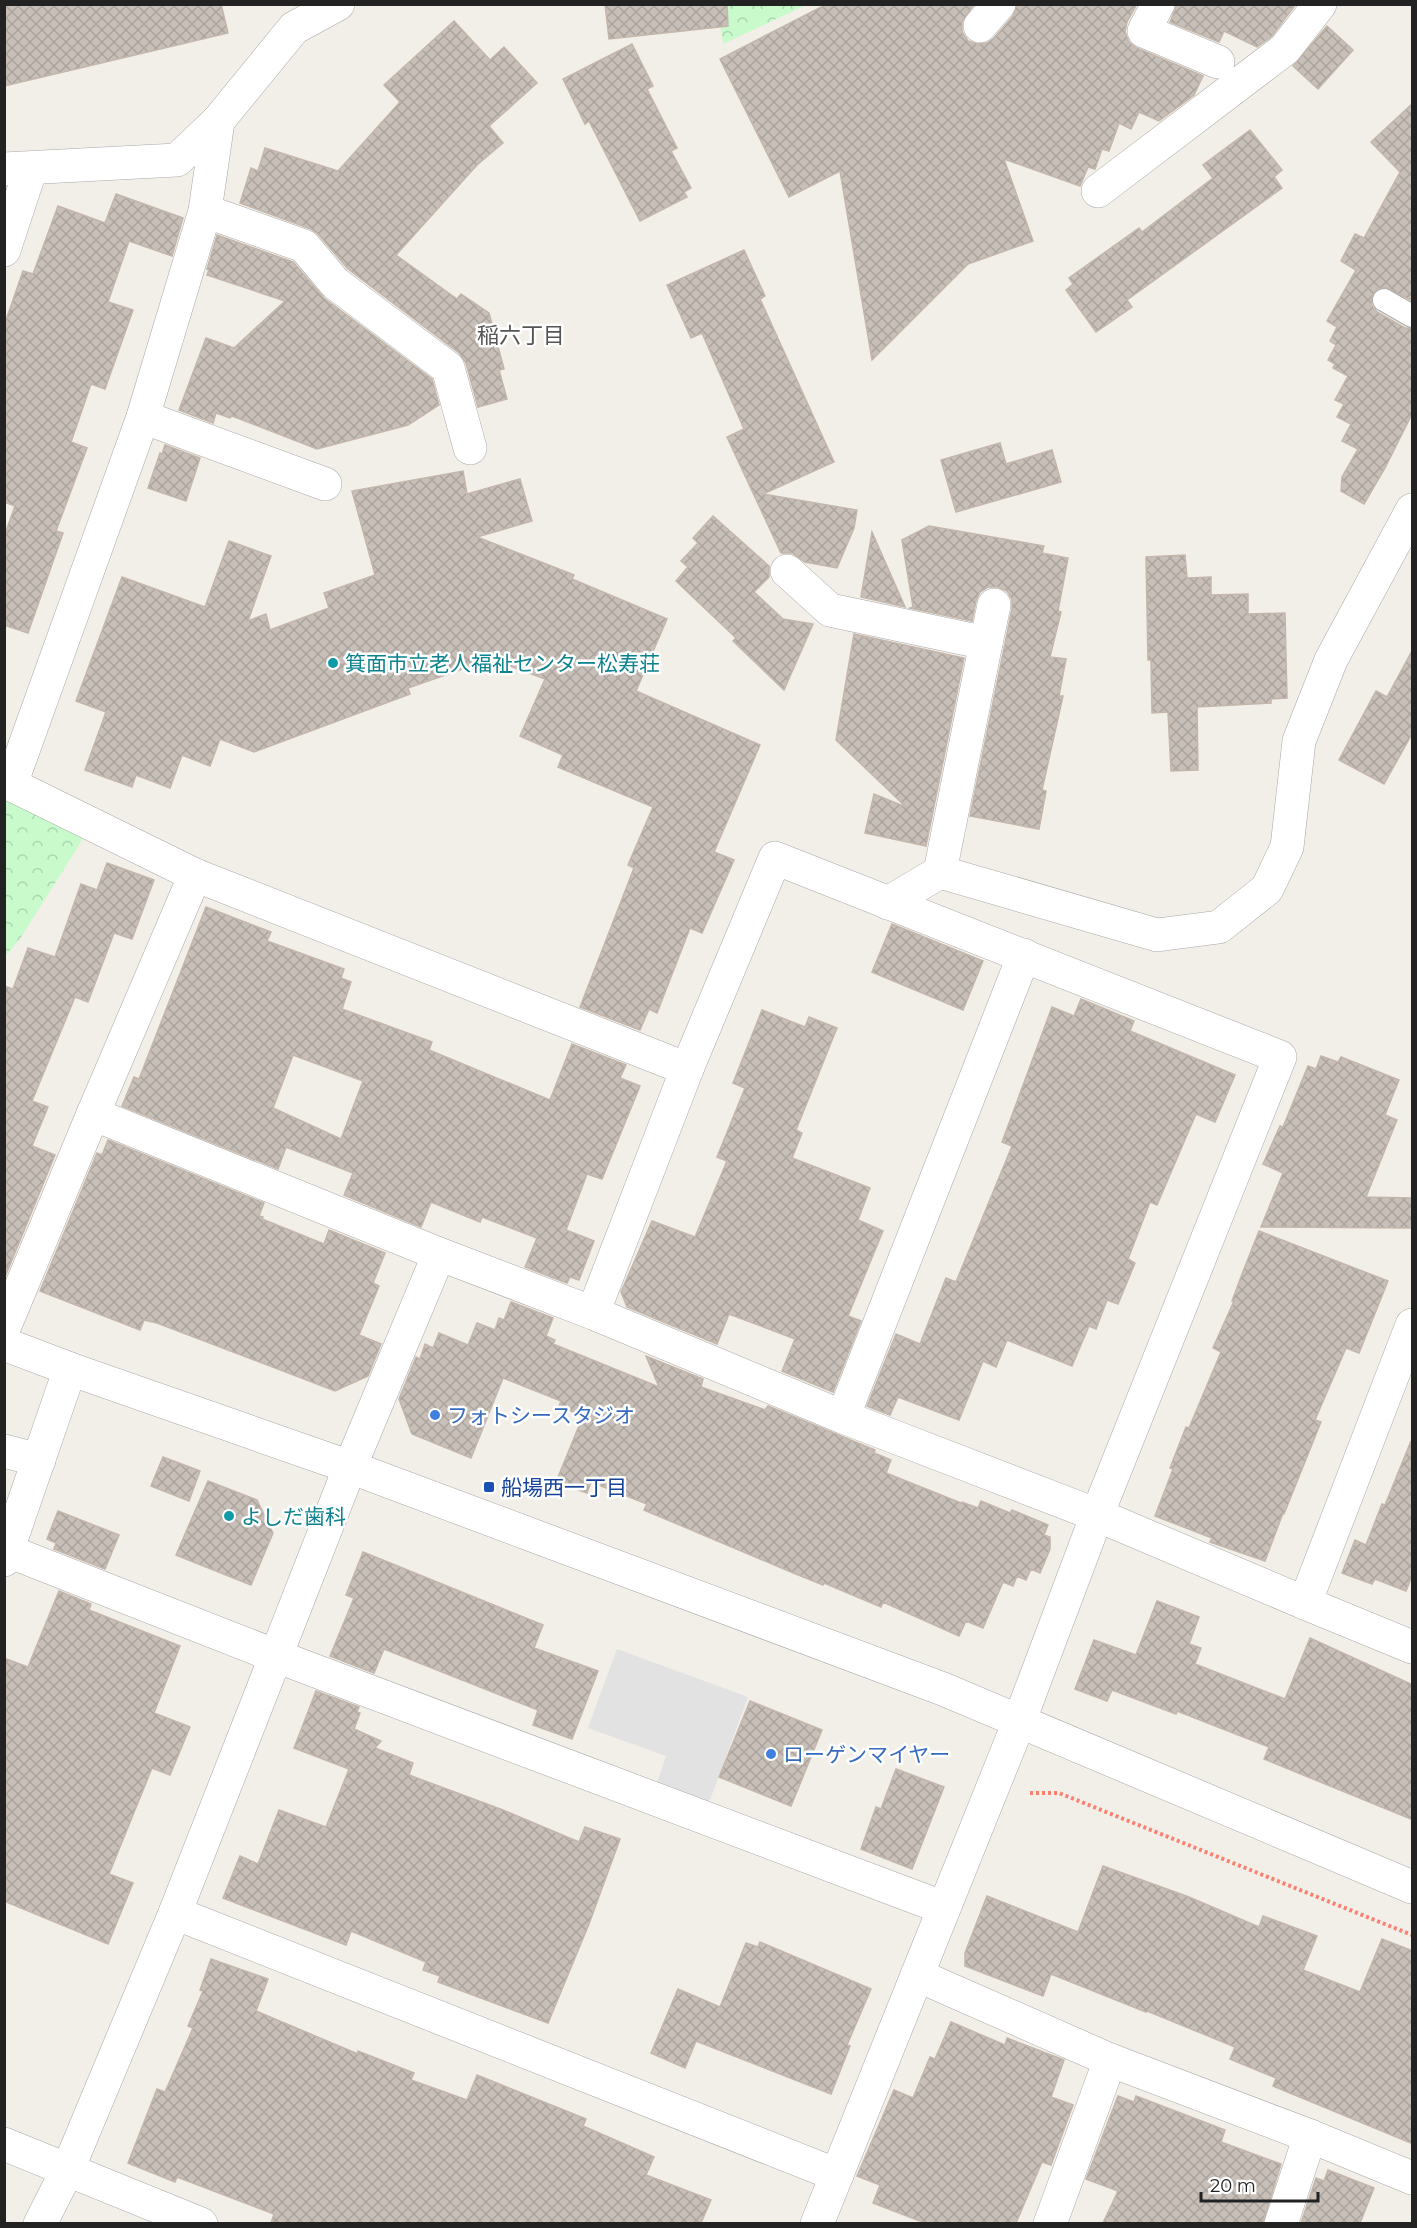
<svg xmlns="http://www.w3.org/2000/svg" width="1417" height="2228" viewBox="0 0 1417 2228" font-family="Montserrat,'Noto Sans JP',sans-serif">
  <defs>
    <pattern id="park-crowns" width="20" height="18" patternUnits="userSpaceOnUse" patternTransform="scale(1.5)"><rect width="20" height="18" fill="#c8facc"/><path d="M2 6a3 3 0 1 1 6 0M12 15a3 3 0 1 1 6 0" fill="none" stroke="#acd6af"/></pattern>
    <pattern id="building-cross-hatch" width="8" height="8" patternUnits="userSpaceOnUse" patternTransform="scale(1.5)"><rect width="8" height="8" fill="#c7bfb8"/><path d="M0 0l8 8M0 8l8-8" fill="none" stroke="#aba49e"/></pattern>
  </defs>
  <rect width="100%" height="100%" fill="#f2efe9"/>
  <g fill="url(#park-crowns)">
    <path d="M 806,4 L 806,5 L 723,44 L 718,5 Z"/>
    <path d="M 5,799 L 84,837 L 20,939 L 5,956 Z"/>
  </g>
  <path fill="#e2e2e2" d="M 617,1649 L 748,1697 L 707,1808 L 655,1789 L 666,1756 L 588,1728 Z"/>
  <g fill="url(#building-cross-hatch)" stroke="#c4b6ab" stroke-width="1.5" fill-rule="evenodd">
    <path d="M 4,4 L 221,4 L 228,33 L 4,86 Z"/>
    <path d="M 605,4 L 727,4 L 728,26 L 609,39 Z"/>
    <path d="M 827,4 L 974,4 L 962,22 L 962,32 L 968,41 L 977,44 L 987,43 L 994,38 L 1013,16 L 1017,4 L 1137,4 L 1127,22 L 1125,32 L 1129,42 L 1137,48 L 1203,76 L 1194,95 L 1159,121 L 1139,112 L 1131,129 L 1119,123 L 1109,151 L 1102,149 L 1095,169 L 1088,167 L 1080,186 L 1004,159 L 1033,241 L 968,264 L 872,360 L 840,171 L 789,197 L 720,59 Z"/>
    <path d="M 1177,4 L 1296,4 L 1272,36 L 1257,47 L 1224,31 L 1219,42 L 1170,22 Z"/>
    <path d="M 454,21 L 490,60 L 504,47 L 537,83 L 489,126 L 503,143 L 477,165 L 396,255 L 457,299 L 461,294 L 489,313 L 504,369 L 499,370 L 507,399 L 478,407 L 466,363 L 459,353 L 348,269 L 318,234 L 311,229 L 240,203 L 251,168 L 258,171 L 265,148 L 338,171 L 400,102 L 384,85 Z"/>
    <path d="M 1327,26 L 1353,50 L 1318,89 L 1293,66 Z"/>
    <path d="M 632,44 L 653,86 L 647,89 L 677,148 L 671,151 L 691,188 L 684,192 L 687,197 L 640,221 L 589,121 L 585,124 L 563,79 Z"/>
    <path d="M 1413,103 L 1413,301 L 1385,287 L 1377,289 L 1371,299 L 1372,306 L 1377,312 L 1405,328 L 1413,329 L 1413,412 L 1385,468 L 1364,504 L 1341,491 L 1342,477 L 1358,449 L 1342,441 L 1351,424 L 1337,417 L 1344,404 L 1335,400 L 1348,376 L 1333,368 L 1335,364 L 1328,360 L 1336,345 L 1330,341 L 1337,327 L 1327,321 L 1356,270 L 1341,261 L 1355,234 L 1364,238 L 1400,172 L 1371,142 Z"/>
    <path d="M 1250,130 L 1282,170 L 1274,177 L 1282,188 L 1127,300 L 1132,307 L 1096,332 L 1066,290 L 1073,284 L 1069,278 L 1139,228 L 1142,232 L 1213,178 L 1203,165 Z"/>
    <path d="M 116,194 L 183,218 L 172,256 L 129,241 L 108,302 L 133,310 L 105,389 L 91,384 L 71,442 L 87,448 L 56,531 L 63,533 L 28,633 L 4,625 L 4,537 L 15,506 L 4,502 L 5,323 L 23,271 L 33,274 L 58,206 L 105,223 Z"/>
    <path d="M 217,235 L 293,262 L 324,298 L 432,379 L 439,405 L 408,425 L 317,449 L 232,416 L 230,418 L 216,413 L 213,423 L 179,410 L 206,338 L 234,348 L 285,301 L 207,275 L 209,270 L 207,269 Z"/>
    <path d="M 744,250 L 765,296 L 760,299 L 834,462 L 763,494 L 857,510 L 854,528 L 837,568 L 805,562 L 792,553 L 781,553 L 727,437 L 744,429 L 702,333 L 691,338 L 667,285 Z"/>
    <path d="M 1000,443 L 1006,464 L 1052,450 L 1061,482 L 956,512 L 941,460 Z"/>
    <path d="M 165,445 L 200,458 L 186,501 L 148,488 L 160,453 L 162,454 Z"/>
    <path d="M 463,471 L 467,494 L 520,479 L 532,521 L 477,537 L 574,575 L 572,579 L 667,619 L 636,691 L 760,745 L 714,852 L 734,860 L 702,933 L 690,928 L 657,1013 L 649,1009 L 640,1030 L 580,1007 L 634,868 L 628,865 L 653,807 L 558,767 L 563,755 L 520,736 L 545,679 L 491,659 L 408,688 L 410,694 L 254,752 L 220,739 L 210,766 L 182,755 L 170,788 L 136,775 L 132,787 L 85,770 L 106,712 L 76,701 L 122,577 L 205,607 L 229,541 L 271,556 L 248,621 L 266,614 L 270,630 L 329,608 L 324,593 L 375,575 L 352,491 Z"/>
    <path d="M 713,516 L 769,566 L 769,577 L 754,592 L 783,619 L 813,624 L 784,690 L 733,641 L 736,638 L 676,581 L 688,567 L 681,561 L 698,543 L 693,538 Z"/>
    <path d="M 929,526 L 1044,546 L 1042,553 L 1068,558 L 1058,611 L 1061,612 L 1050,657 L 1066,659 L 1059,696 L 1063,696 L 1042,790 L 1046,791 L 1039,829 L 970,816 L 1012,609 L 1012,600 L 1007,591 L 998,587 L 988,587 L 980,592 L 976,601 L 972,621 L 910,608 L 913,607 L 902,540 Z"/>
    <path d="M 872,532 L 905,607 L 861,597 Z"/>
    <path d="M 1185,555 L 1187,578 L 1211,577 L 1211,595 L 1248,594 L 1248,614 L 1285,613 L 1287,698 L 1271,699 L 1271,703 L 1197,707 L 1198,770 L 1171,771 L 1168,712 L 1152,713 L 1151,660 L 1148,660 L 1146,557 Z"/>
    <path d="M 854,634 L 964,658 L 926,846 L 865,833 L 874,794 L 906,807 L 836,740 Z"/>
    <path d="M 1413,649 L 1413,732 L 1384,784 L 1339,760 L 1376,691 L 1387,697 Z"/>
    <path d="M 107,863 L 154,880 L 132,939 L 114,933 L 88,1002 L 75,997 L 32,1101 L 48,1107 L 32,1146 L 55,1155 L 5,1277 L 4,986 L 13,989 L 28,948 L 55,957 L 81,884 L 97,890 Z"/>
    <path d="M 206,907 L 271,932 L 267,941 L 344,969 L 341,978 L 351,982 L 342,1009 L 432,1042 L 429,1050 L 550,1100 L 572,1044 L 626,1065 L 620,1078 L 640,1086 L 602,1179 L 587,1174 L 566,1230 L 594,1241 L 579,1280 L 570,1277 L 567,1283 L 525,1267 L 537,1238 L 482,1217 L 480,1222 L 431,1202 L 421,1227 L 344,1195 L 353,1173 L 286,1147 L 278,1169 L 122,1106 L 134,1077 L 139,1079 ZM 293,1055 L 363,1081 L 341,1139 L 273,1108 Z"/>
    <path d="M 892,924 L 983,961 L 963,1010 L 872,972 Z"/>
    <path d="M 1081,999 L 1134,1021 L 1130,1031 L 1235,1075 L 1215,1122 L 1196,1114 L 1157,1205 L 1150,1202 L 1128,1259 L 1135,1263 L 1118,1304 L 1107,1300 L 1096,1329 L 1089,1326 L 1072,1366 L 1007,1340 L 996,1367 L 983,1361 L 959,1420 L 898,1397 L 890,1415 L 867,1406 L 896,1334 L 920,1344 L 946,1278 L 956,1282 L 1012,1146 L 1002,1142 L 1052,1007 L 1074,1016 Z"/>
    <path d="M 762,1010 L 805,1027 L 809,1017 L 837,1028 L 796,1130 L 802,1133 L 792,1158 L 870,1188 L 858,1220 L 883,1231 L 848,1316 L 861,1321 L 833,1392 L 782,1371 L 795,1339 L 729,1314 L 717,1344 L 627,1307 L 621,1292 L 652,1221 L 695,1237 L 727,1161 L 717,1157 L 745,1088 L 733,1083 Z"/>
    <path d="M 1321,1056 L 1338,1062 L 1341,1057 L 1399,1080 L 1385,1115 L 1397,1120 L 1366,1197 L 1413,1198 L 1413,1228 L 1261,1227 L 1283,1173 L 1263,1164 L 1280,1126 L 1283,1127 L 1308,1066 L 1316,1069 Z"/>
    <path d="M 108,1140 L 264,1203 L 259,1216 L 263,1217 L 262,1219 L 324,1244 L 329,1230 L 385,1253 L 373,1283 L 379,1286 L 359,1335 L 381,1344 L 368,1376 L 335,1391 L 157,1323 L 144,1320 L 140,1330 L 40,1291 L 97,1153 L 102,1155 Z"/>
    <path d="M 1259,1231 L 1388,1281 L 1359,1353 L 1346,1348 L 1315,1420 L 1321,1422 L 1284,1514 L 1283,1513 L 1265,1561 L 1210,1542 L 1212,1538 L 1155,1516 L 1173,1469 L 1170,1468 L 1186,1427 L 1189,1428 L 1221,1352 L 1213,1348 L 1234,1301 L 1232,1301 L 1242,1274 Z"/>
    <path d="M 511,1302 L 553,1318 L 546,1336 L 555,1340 L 553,1344 L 659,1387 L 646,1356 L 703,1379 L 701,1387 L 765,1410 L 768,1406 L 875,1450 L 874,1453 L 891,1460 L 886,1473 L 961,1503 L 962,1502 L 978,1508 L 981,1501 L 1010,1513 L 1012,1510 L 1048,1525 L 1044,1535 L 1050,1537 L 1050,1549 L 1040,1573 L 1031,1569 L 1026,1580 L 1017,1576 L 1013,1586 L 1003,1582 L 983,1628 L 966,1621 L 959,1636 L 883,1602 L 881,1607 L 824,1583 L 823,1585 L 791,1572 L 644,1510 L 647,1504 L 591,1482 L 587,1493 L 556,1482 L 583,1416 L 559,1406 L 561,1401 L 503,1378 L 471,1458 L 412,1434 L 399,1399 L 416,1357 L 420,1359 L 425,1344 L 433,1348 L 439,1333 L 468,1345 L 477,1323 L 495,1330 L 499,1318 L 504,1320 Z"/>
    <path d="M 1411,1441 L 1413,1573 L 1406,1591 L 1375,1579 L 1372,1584 L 1342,1573 L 1355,1540 L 1366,1545 L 1382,1504 L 1385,1505 Z"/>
    <path d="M 163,1457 L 200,1471 L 189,1501 L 151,1486 Z"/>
    <path d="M 208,1481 L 257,1500 L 273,1533 L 251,1585 L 176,1555 Z"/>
    <path d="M 58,1511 L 119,1535 L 105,1569 L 54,1549 L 56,1543 L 47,1539 Z"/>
    <path d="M 363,1552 L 543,1625 L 534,1648 L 598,1671 L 572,1739 L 533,1725 L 538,1710 L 384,1649 L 374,1673 L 330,1656 L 354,1598 L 346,1595 Z"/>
    <path d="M 59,1591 L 91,1604 L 89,1610 L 180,1646 L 154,1713 L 190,1727 L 170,1775 L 152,1768 L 109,1874 L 133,1883 L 108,1944 L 4,1901 L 4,1658 L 28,1667 Z"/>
    <path d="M 1157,1601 L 1199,1617 L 1189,1644 L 1201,1648 L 1195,1664 L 1285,1699 L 1310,1638 L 1413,1685 L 1413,1820 L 1264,1759 L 1269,1747 L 1177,1711 L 1176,1714 L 1112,1690 L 1107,1701 L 1075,1689 L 1094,1640 L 1136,1655 Z"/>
    <path d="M 316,1691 L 359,1707 L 357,1712 L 360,1713 L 354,1729 L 381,1741 L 375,1748 L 413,1763 L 409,1775 L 503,1810 L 579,1842 L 585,1827 L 620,1839 L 589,1924 L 548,2023 L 438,1982 L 440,1976 L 423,1970 L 426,1962 L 351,1931 L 346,1945 L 223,1898 L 240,1856 L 258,1864 L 279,1810 L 326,1827 L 349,1769 L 294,1748 Z"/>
    <path d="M 750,1701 L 822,1730 L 791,1806 L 719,1777 Z"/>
    <path d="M 896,1769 L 944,1787 L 912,1869 L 861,1849 L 876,1807 L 881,1809 Z"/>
    <path d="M 1103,1866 L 1189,1897 L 1259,1927 L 1263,1916 L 1317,1936 L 1303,1970 L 1360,1992 L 1382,1939 L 1413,1951 L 1413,2144 L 1273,2086 L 1276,2078 L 1230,2059 L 1235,2047 L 1147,2011 L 1146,2012 L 1051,1974 L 1043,1996 L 965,1966 L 965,1953 L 987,1896 L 1078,1932 Z"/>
    <path d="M 760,1942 L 871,1989 L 847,2045 L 850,2046 L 831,2094 L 696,2041 L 685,2068 L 651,2053 L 678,1989 L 720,2007 L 746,1943 L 758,1947 Z"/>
    <path d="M 211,1959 L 268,1979 L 256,2011 L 358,2054 L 358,2051 L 414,2073 L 411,2080 L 467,2100 L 477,2075 L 586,2119 L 583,2126 L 654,2157 L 646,2175 L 711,2200 L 701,2223 L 271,2223 L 274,2214 L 177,2177 L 175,2182 L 128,2163 L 157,2089 L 165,2092 L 193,2028 L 188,2026 L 203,1991 L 200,1990 Z"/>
    <path d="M 951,2022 L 1005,2045 L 1007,2038 L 1064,2060 L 1051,2097 L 1073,2105 L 1051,2165 L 1042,2162 L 1016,2223 L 925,2223 L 873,2203 L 880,2185 L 857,2176 L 894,2090 L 913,2098 L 930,2057 L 935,2059 Z"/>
    <path d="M 1118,2096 L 1134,2102 L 1136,2096 L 1225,2130 L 1221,2142 L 1281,2164 L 1263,2223 L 1103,2223 L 1118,2191 L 1086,2179 Z"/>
    <path d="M 1328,2170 L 1374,2188 L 1360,2223 L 1301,2223 L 1316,2178 L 1324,2181 Z"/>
  </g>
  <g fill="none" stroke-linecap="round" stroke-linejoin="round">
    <g stroke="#a9a9a9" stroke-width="24">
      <path id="service" d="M 1384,300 L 1412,316"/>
    </g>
    <g stroke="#a9a9a9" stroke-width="34">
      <g id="minor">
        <path d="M 1158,4 L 1144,31 L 1218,62"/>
        <path d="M 980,26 L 999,4"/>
        <path d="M 4,169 L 177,160 L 218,121 L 294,28 L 338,4"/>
        <path d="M 1098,191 L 1285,49 L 1320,4"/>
        <path d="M 205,211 L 304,246 L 335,283 L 448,368 L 470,448"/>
        <path d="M 4,250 L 31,168"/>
        <path d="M 143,417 L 325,484"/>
        <path d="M 787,571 L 830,610 L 986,643 L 940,872"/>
        <path d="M 986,643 L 994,605"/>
        <path d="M 4,781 L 195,875 L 687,1069"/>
        <path d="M 11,784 L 143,417 L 205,211 L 218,121"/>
        <path d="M 888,903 L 940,872 L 1157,935 L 1219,927 L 1267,889 L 1287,847 L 1299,741 L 1331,660 L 1412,510"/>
        <path d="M 93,1114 L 439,1254 L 593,1313 L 843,1417 L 1097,1515 L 1305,1603 L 1412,1647"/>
        <path d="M 593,1313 L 687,1069 L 775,858 L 1280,1057 L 1097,1515 L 1019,1722"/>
        <path d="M 4,1328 L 93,1114 L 195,875"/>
        <path d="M 843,1417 L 1024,955"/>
        <path d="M 4,1451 L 39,1460"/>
        <path d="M 350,1467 L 439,1254"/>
        <path d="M 8,1551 L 276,1656 L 944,1908"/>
        <path d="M 4,1560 L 70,1369"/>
        <path d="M 1305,1603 L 1412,1325"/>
        <path d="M 175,1913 L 837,2175"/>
        <path d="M 917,1975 L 1110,2060 L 1310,2136 L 1412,2178"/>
        <path d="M 4,2144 L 201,2224"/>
        <path d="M 1050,2224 L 1110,2060"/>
        <path d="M 1281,2224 L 1310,2136"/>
      </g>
    </g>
    <g stroke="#a9a9a9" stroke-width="34">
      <g id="tertiary">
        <path d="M 4,1344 L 70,1369 L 350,1467 L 943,1689 L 1412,1887"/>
        <path d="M 40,2224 L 68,2169 L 175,1913 L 350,1467"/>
        <path d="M 817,2224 L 1019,1722"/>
      </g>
    </g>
    <path stroke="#fa8072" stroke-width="4" stroke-dasharray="3 3" stroke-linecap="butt" d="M 1030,1793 L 1059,1793 L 1412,1935"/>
    <use href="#service" stroke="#fff" stroke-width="22"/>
    <use href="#minor" stroke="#fff" stroke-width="33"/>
    <use href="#tertiary" stroke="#fff" stroke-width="33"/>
  </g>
  <g fill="#0f9aa8" stroke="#fff" stroke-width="2">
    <circle cx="333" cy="663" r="6"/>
    <circle cx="229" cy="1516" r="6"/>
  </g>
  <g fill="#3f7fe0" stroke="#fff" stroke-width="2">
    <circle cx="435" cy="1415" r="6"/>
    <circle cx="771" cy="1754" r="6"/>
  </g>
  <rect fill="#1a4fb4" stroke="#fff" stroke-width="2" x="483" y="1481" width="12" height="12" rx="3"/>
  <g text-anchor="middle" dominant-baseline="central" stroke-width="5" stroke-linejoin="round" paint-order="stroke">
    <g font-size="21" fill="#0d838f" stroke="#fff" text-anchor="start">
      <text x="345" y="663">箕面市立老人福祉センター松寿荘</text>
      <text x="241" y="1516">よしだ歯科</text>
    </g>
    <g font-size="21" fill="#366cbe" stroke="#fff" text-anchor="start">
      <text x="447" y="1415">フォトシースタジオ</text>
      <text x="783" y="1754">ローゲンマイヤー</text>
    </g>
    <g font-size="21" fill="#164399" stroke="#fff" text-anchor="start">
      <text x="501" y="1487">船場西一丁目</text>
    </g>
    <g font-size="22" fill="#555" stroke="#fff">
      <text x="521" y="335">稲六丁目</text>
    </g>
  </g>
  <rect width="1417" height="2228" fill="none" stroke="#222222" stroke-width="12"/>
  <path d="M1201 2192v9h117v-9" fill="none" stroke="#222222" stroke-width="3"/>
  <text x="1210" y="2192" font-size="18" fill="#222222" stroke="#ffffff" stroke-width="4.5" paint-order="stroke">20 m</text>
</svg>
